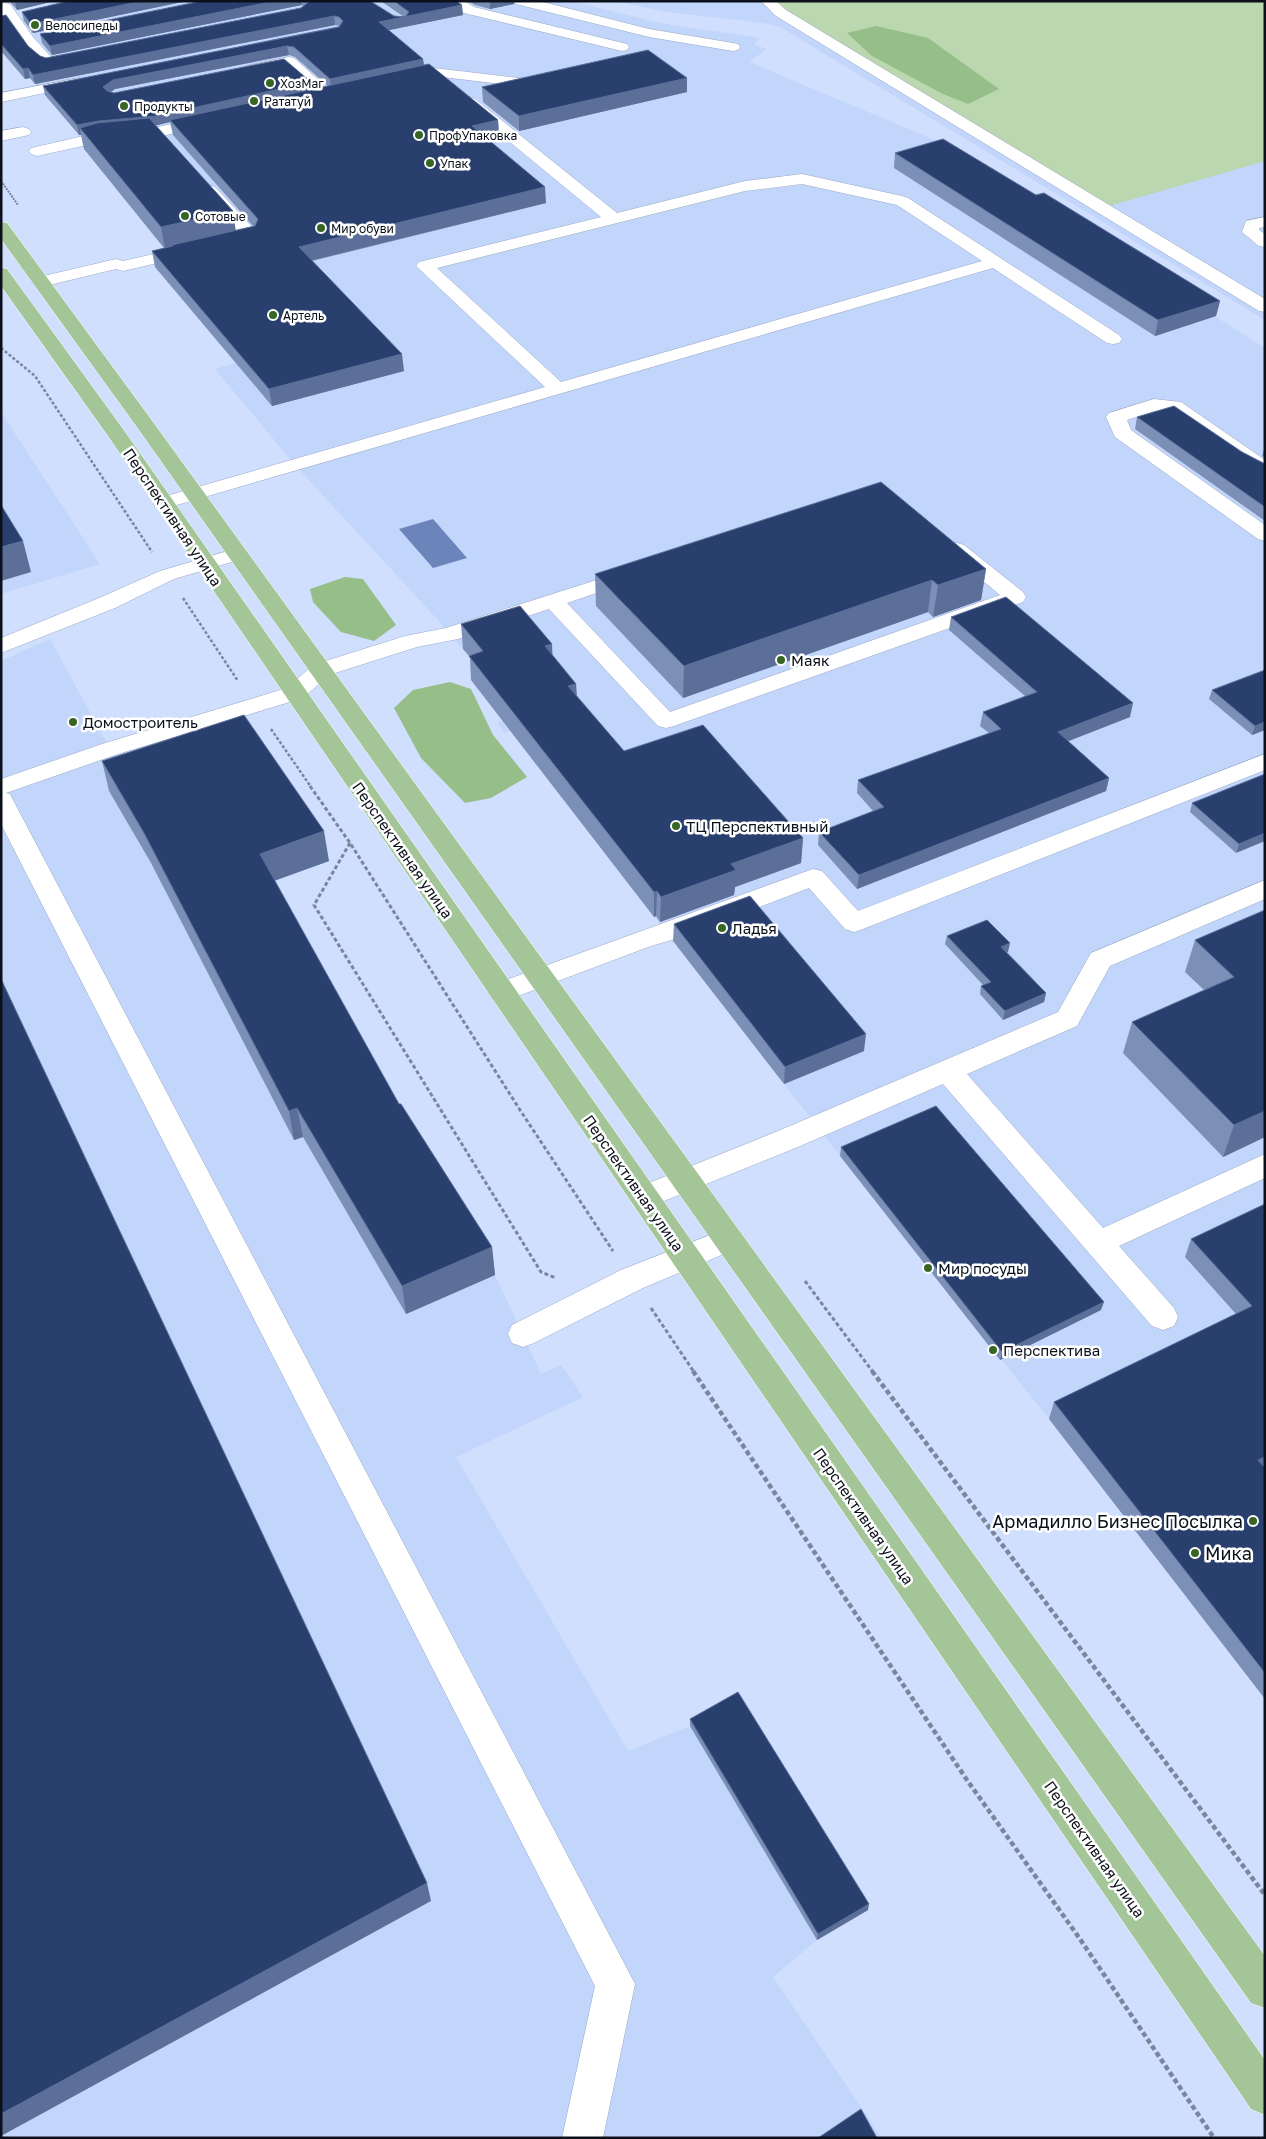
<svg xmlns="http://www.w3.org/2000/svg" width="1266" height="2139" viewBox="0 0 1266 2139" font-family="'Golos Text',sans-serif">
  <rect width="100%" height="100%" fill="#d0dffe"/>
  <g fill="#c2d5fa">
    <path d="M 46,1 L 571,1 L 660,23 L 760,38 L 754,45 L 767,49 L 749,62 L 930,138 L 956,152 L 1265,348 L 1265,1699 L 1049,1419 L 840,1156 L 510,731 L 505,733 L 497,723 L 508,719 L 484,689 L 479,691 L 471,680 L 485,676 L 438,620 L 295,465 L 215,369 L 236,363 L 155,267 L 170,255 L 84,149 L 107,144 L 51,103 L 30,78 L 25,79 L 1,51 L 1,22 L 59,10 Z"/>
    <path d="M 614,1 L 1265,1 L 1265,320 L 780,27 L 764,23 L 667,12 Z"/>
    <path d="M 1,412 L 100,564 L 1,594 Z"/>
    <path d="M 50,639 L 129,784 L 249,744 L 329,861 L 266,884 L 495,1275 L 541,1374 L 561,1365 L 583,1397 L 456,1457 L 628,1751 L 690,1726 L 737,1699 L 868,1910 L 817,1940 L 773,1977 L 882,2138 L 1,2138 L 1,661 Z"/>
  </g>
  <path fill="#bad7af" d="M 776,1 L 1265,1 L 1265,161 L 1106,207 L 794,18 Z"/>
  <g fill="#96be88">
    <path d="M 876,26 L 928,38 L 999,89 L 968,104 L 943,94 L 872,56 L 847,33 Z"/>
    <path d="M 345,577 L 363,579 L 396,625 L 374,641 L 341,632 L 313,602 L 310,589 Z"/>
    <path d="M 450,682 L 471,689 L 493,735 L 527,777 L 491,798 L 465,803 L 421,758 L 394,708 L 413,690 Z"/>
  </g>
  <path fill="#6b84b9" d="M 433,519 L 467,558 L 433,568 L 399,529 Z"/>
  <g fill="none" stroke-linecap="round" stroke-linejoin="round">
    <g stroke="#9ba9c6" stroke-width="1">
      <g id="minor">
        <path d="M 447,1 L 464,1 L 474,7 L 627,44 L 629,47 L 627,50 L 622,51 L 464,13 Z"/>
        <path d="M 514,1 L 539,1 L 649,29 L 733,43 L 738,44 L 740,47 L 738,50 L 733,51 L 649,37 L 516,4 Z"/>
        <path d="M 761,1 L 776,1 L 786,10 L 1265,299 L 1265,312 L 1259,311 L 776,16 Z"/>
        <path d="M 5,3 L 10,4 L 33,37 L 51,57 L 78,52 L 83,53 L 85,56 L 83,59 L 48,66 C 38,64 4,22 1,12 C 0,9 1,6 1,4 Z"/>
        <path d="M 289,57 L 294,58 L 332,92 L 335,95 L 332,98 L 322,98 L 286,66 L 252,73 L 247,72 L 245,69 L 247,66 Z"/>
        <path d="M 434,68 L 526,79 L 546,75 L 551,76 L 553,79 L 551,82 L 526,87 L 434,76 L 403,83 L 398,82 L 396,79 L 398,76 Z"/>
        <path d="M 79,78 L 84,79 L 86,82 L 84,85 L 1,102 L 1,93 Z"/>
        <path d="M 470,97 L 475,99 L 617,213 L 745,181 L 802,174 L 902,196 L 908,198 L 1119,335 L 1122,339 L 1119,343 L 1113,344 L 1107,343 L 993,268 L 170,507 L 163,509 L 156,507 L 153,503 L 156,499 L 545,387 L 416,266 L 419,262 L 601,217 L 465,105 L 462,102 L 465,99 ZM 802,184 L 897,205 L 982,261 L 561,382 L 437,268 L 745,191 Z"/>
        <path d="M 207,116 L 212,118 L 215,121 L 212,124 L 158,137 L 101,142 L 37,156 L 31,154 L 29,151 L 31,148 L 101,132 L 158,127 Z"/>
        <path d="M 23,127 L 29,129 L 31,132 L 29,135 L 1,141 L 1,131 Z"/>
        <path d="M 209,185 L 215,187 L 257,232 L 259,236 L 257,240 L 123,271 L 116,269 L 41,287 L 35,286 L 32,282 L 35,278 L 116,259 L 123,261 L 240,234 L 201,190 L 203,187 Z"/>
        <path d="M 1265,217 L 1265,227 L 1259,228 L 1259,230 L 1265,234 L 1265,247 L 1259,246 L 1242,232 L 1246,221 Z"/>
        <path d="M 1154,399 L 1181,402 L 1265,460 L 1265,475 L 1258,473 L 1169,411 L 1155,411 L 1127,420 L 1131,430 L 1265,525 L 1265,541 L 1258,539 L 1115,437 L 1106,417 L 1109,413 Z"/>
        <path d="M 957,543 L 964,545 L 1023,592 L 1026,597 L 1023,602 L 674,726 L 666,728 L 658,726 L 549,609 L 458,639 L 417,647 L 329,675 L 303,698 L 118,754 L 6,793 L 10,794 L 13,800 L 635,1984 L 603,2138 L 562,2138 L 595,1986 L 1,824 L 1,779 L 102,744 L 287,688 L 313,665 L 405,636 L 446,628 L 631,569 L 638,571 L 642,575 L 638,579 L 567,603 L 670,712 L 1000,595 L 950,553 L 947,549 L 950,545 Z"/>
        <path d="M 238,548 L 245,550 L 248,554 L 245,558 L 174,579 L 115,608 L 1,653 L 1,638 L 99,598 L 160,571 Z"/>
        <path d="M 1265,754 L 1265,770 L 863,929 L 854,932 L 845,929 L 809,888 L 675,939 L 651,946 L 510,999 L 501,1001 L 492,999 L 488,992 L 492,985 L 813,869 L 822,871 L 858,911 Z"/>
        <path d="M 1265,880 L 1265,899 L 1110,966 L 1077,1026 L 967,1074 L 1103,1228 L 1265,1154 L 1265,1178 L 1119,1246 L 1174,1308 L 1178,1317 L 1174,1326 L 1163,1330 L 1152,1326 L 943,1084 L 798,1147 L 654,1205 L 644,1208 L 634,1205 L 629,1197 L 634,1189 L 778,1131 L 1058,1012 L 1091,953 Z"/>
        <path d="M 728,1228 L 738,1232 L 743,1240 L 738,1248 L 643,1288 L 534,1343 L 523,1347 L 512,1343 L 508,1334 L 512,1325 L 621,1270 Z"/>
      </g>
    </g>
    <g stroke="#fff" stroke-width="1">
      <g id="major">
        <path d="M 1,222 L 7,223 L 153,422 L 1265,1956 L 1265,2008 L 1251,2003 L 139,430 L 1,239 Z"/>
        <path d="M 1,268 L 7,269 L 123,429 L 1265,2060 L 1265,2115 L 1251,2109 L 108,436 L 1,286 Z"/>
      </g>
    </g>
    <path stroke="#7b869c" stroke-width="2" stroke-dasharray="2 1" stroke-linecap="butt" d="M 1,181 L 18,205"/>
    <g stroke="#7b869c" stroke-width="2.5" stroke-dasharray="3 2" stroke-linecap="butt">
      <path d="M 1,348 L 35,376 L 152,552"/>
      <path d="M 183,598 L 238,681"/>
      <path d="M 271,729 L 311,787"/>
    </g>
    <g stroke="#7b869c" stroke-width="3" stroke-dasharray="4 2.5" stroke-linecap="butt">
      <path d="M 310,786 L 350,843 L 520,1110 L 613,1251"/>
      <path d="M 350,843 L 314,905 L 541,1272 L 556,1278"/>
      <path d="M 805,1281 L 873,1372"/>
      <path d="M 651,1308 L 694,1372"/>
    </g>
    <g stroke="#7b869c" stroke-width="4.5" stroke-dasharray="5 3" stroke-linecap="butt">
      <path d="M 693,1371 L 967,1780 L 1080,1939 L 1214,2138"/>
      <path d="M 872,1371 L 1265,1895"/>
    </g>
    <use href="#minor" fill="#fff" fill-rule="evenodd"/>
    <use href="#major" fill="#a4c597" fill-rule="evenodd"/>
  </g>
  <g fill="#7c8fb6" fill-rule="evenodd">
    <path d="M 1,1 L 55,1 L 17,10 L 10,2 L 1,2 Z"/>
    <path d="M 68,1 L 187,1 L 33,33 L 24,21 L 22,12 Z"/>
    <path d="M 202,1 L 370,1 L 394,16 L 404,17 L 381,1 L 456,1 L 463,15 L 388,30 L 423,59 L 424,65 L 498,120 L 499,136 L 486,139 L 546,203 L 312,261 L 404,371 L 272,406 L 155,267 L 152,251 L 164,248 L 84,149 L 81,135 L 79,135 L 45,95 L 43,86 L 340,26 L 335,25 L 35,84 L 30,78 L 25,79 L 1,51 L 1,16 L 28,46 L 40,56 L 46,58 L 301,8 L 303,6 L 302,5 L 52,55 L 42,43 L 40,34 ZM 289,55 L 295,57 L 328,86 L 312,89 L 311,82 L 114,93 L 110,92 L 115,89 ZM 170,122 L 173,135 L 253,226 L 236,230 L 156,125 Z"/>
    <path d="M 468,1 L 514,1 L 514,4 L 490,9 L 475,5 Z"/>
    <path d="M 687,78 L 687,92 L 519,131 L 483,102 L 482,87 Z"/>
    <path d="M 895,153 L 1036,195 L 1220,301 L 1216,316 L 1155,336 L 894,168 Z"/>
    <path d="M 1137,417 L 1242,452 L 1265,464 L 1265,521 L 1135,429 Z"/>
    <path d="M 1265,446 L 1265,458 L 1262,456 Z"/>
    <path d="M 986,569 L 981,600 L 933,617 L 928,612 L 683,698 L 596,606 L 595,574 Z"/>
    <path d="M 951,617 L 1130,717 L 1068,741 L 1109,778 L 1106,791 L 857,889 L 818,845 L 819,832 L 873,811 L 857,793 L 858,780 L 989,733 L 980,726 L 983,712 L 1025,696 L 949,630 Z"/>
    <path d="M 461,624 L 552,644 L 552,655 L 576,684 L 577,696 L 624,751 L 803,838 L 801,863 L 735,887 L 734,895 L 660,922 L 656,916 L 654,917 L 471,680 L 470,657 L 463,649 Z"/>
    <path d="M 1212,690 L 1265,730 L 1252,735 L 1209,699 Z"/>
    <path d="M 102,761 L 329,861 L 274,881 L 399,1104 L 492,1247 L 495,1275 L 406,1314 L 303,1137 L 294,1140 L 151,863 L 109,791 Z"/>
    <path d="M 1265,774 L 1236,853 L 1190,812 L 1192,803 Z"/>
    <path d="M 1265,910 L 1265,1137 L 1223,1157 L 1123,1053 L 1132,1022 L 1204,990 L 1185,972 L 1195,940 Z"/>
    <path d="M 674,924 L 864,1051 L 784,1084 L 673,941 Z"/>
    <path d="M 947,936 L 1008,952 L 1007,952 L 1046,993 L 1044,1002 L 1003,1020 L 980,994 L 981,986 L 983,985 L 945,944 Z"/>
    <path d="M 841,1147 L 1101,1310 L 1000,1360 L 840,1156 Z"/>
    <path d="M 1265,1204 L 1265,1699 L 1049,1419 L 1054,1402 L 1236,1314 L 1185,1257 L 1191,1239 Z"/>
    <path d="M 690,1719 L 868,1910 L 817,1940 L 690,1726 Z"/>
  </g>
  <g fill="#5b6f99">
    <path d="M 15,1 L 55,1 L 17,10 Z"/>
    <path d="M 142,1 L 187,1 L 33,33 L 31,24 Z"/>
    <path d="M 275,1 L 301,1 L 302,5 L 52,55 L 50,46 Z"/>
    <path d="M 490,1 L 514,1 L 514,4 L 490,9 Z"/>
    <path d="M 462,5 L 463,15 L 380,32 L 379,22 Z"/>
    <path d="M 334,16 L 335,25 L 35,84 L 33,75 Z"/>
    <path d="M 287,46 L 289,55 L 115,89 L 105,96 L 103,87 L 113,80 Z"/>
    <path d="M 423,59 L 424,68 L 331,88 L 330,79 Z"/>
    <path d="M 28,68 L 30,78 L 25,79 L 23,69 Z"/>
    <path d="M 687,78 L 687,92 L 519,131 L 519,116 Z"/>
    <path d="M 311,82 L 312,92 L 170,120 L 170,122 L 158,125 L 101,130 L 80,128 L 81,135 L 79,135 L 77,125 L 99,121 Z"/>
    <path d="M 498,120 L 499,136 L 473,142 L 472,126 Z"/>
    <path d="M 545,187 L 546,203 L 301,263 L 299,247 Z"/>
    <path d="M 233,211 L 236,233 L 172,245 L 172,248 L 165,249 L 161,227 Z"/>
    <path d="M 1220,301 L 1216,316 L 1155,336 L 1158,320 Z"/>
    <path d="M 402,354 L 404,371 L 272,406 L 269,389 Z"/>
    <path d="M 23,541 L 31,572 L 1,581 L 1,547 Z"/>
    <path d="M 986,569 L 981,600 L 933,617 L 938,585 Z"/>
    <path d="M 932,580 L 928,612 L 683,698 L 684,666 Z"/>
    <path d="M 552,644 L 553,668 L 545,646 Z"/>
    <path d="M 576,684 L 577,709 L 568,686 Z"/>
    <path d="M 1133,703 L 1130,717 L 1056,746 L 1058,732 Z"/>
    <path d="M 1265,722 L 1265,730 L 1252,735 L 1255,726 Z"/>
    <path d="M 1109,778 L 1106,791 L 857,889 L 859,875 Z"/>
    <path d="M 324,831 L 329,861 L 265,884 L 260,854 Z"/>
    <path d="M 1265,833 L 1265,841 L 1236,853 L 1239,844 Z"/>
    <path d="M 803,838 L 801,863 L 735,887 L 734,895 L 660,922 L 661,897 L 731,864 Z"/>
    <path d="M 657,891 L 656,916 L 654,917 L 654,892 Z"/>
    <path d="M 1010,943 L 1008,952 L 999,955 L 1001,947 Z"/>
    <path d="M 1046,993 L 1044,1002 L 1003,1020 L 1005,1011 Z"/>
    <path d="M 866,1034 L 864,1051 L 784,1084 L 785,1067 Z"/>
    <path d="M 297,1108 L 303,1137 L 294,1140 L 289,1111 Z"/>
    <path d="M 1265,1111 L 1265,1137 L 1223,1157 L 1234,1125 Z"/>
    <path d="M 492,1247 L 495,1275 L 406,1314 L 402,1286 Z"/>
    <path d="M 1104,1302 L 1101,1310 L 1000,1360 L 1002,1352 Z"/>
    <path d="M 1265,1457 L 1265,1470 L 1258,1460 Z"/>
    <path d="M 427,1883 L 431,1901 L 1,2136 L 1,2114 Z"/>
    <path d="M 869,1904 L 868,1910 L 817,1940 L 818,1934 Z"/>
  </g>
  <g fill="#293f6e" stroke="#5b6f99">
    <path d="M 69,1 L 142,1 L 31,24 L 22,12 Z"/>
    <path d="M 202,1 L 275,1 L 50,46 L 40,34 Z"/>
    <path d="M 310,1 L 370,1 L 394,16 L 405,17 L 409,12 L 394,1 L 456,1 L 462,5 L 379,22 L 423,59 L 330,79 L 294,47 L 287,46 L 113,80 L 103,87 L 107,91 L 114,93 L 284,59 L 311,82 L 156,116 L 99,121 L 77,125 L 43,86 L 339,27 L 343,21 L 339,17 L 334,16 L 33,75 L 28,68 L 23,69 L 1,44 L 1,16 L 6,15 L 28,46 L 40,56 L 46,58 L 301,8 Z"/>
    <path d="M 648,50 L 687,78 L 519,116 L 482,87 Z"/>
    <path d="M 429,64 L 498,120 L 472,126 L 545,187 L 299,247 L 402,354 L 269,389 L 152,251 L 173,246 L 172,245 L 255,226 L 258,219 L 170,120 Z"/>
    <path d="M 149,118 L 233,211 L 161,227 L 80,128 L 97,123 Z"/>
    <path d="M 943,139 L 1036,195 L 1044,193 L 1220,301 L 1158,320 L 895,153 Z"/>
    <path d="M 1174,406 L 1242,452 L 1265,464 L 1265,507 L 1137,417 Z"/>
    <path d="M 881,482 L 986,569 L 938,585 L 932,580 L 684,666 L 595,574 Z"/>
    <path d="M 1,505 L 23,541 L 1,547 Z"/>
    <path d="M 1006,597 L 1133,703 L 1058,732 L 1109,778 L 859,875 L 819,832 L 884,807 L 858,780 L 1001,729 L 983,712 L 1037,692 L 951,617 Z"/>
    <path d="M 520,606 L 552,644 L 545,646 L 576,684 L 568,686 L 624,751 L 703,725 L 803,838 L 731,864 L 736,870 L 661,897 L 657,891 L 654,892 L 469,656 L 483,651 L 461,624 Z"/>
    <path d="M 1265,670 L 1265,722 L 1255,726 L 1212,690 Z"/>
    <path d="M 244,715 L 324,831 L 260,854 L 399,1104 L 401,1104 L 492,1247 L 402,1286 L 297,1108 L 289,1111 L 144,833 L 102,761 Z"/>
    <path d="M 1265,774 L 1265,833 L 1239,844 L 1192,803 Z"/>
    <path d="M 750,896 L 866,1034 L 785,1067 L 674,924 Z"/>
    <path d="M 1265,910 L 1265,1111 L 1234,1125 L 1132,1022 L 1234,977 L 1195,940 Z"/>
    <path d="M 987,920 L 1010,943 L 1001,947 L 1046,993 L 1005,1011 L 981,986 L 991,982 L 947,936 Z"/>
    <path d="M 1,979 L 427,1883 L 1,2114 Z"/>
    <path d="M 936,1106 L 1104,1302 L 1002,1352 L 841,1147 Z"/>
    <path d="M 1265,1204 L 1265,1457 L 1258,1460 L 1265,1468 L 1265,1673 L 1054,1402 L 1252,1306 L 1191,1239 Z"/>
    <path d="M 738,1692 L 869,1904 L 818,1934 L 690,1719 Z"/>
    <path d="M 861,2109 L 877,2138 L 818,2138 Z"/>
  </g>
  <g fill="#376524" stroke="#fff" stroke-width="2">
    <circle cx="35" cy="25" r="5"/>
    <circle cx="270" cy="83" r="5"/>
    <circle cx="254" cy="101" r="5"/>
    <circle cx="124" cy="106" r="5"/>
    <circle cx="419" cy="135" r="5"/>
    <circle cx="430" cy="163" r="5"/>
    <circle cx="185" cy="216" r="5"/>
    <circle cx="321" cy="228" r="5"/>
    <circle cx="273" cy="315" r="5"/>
    <circle cx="781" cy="660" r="5"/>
    <circle cx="73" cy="722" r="5"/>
    <circle cx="676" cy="826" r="5"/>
    <circle cx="722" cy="928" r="5"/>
    <circle cx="928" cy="1268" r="5"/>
    <circle cx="993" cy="1350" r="5"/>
    <circle cx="1253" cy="1521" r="5"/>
    <circle cx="1195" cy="1553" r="5"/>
  </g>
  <g text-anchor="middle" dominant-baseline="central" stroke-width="5" stroke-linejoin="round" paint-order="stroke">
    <g font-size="12" fill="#0b101a" stroke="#fff" text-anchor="start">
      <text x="45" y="25">Велосипеды</text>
      <text x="280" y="83">ХозМаг</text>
      <text x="264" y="101">Рататуй</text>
      <text x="134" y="106">Продукты</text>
      <text x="429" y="135">ПрофУпаковка</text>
      <text x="440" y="163">Упак</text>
      <text x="195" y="216">Сотовые</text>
      <text x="331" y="228">Мир обуви</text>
      <text x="283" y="315">Артель</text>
    </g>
    <g font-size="15" fill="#0b101a" stroke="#fff">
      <text transform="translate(173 517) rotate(56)">Перспективная улица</text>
      <text transform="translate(403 850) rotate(55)">Перспективная улица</text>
      <text transform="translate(634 1183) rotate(55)">Перспективная улица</text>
      <text transform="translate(864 1516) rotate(55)">Перспективная улица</text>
      <text transform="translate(1095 1849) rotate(55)">Перспективная улица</text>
    </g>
    <g font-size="15" fill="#0b101a" stroke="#fff" text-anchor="start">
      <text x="791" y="660">Маяк</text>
      <text x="83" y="722">Домостроитель</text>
      <text x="686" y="826">ТЦ Перспективный</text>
      <text x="732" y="928">Ладья</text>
      <text x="938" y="1268">Мир посуды</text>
      <text x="1003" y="1350">Перспектива</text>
    </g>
    <g font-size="18" fill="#0b101a" stroke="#fff" text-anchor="end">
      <text x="1243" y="1521">Армадилло Бизнес Посылка</text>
      <text x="1205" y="1553" text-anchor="start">Мика</text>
    </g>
  </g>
  <rect width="1266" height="2139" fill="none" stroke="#0b101a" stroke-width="5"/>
</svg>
